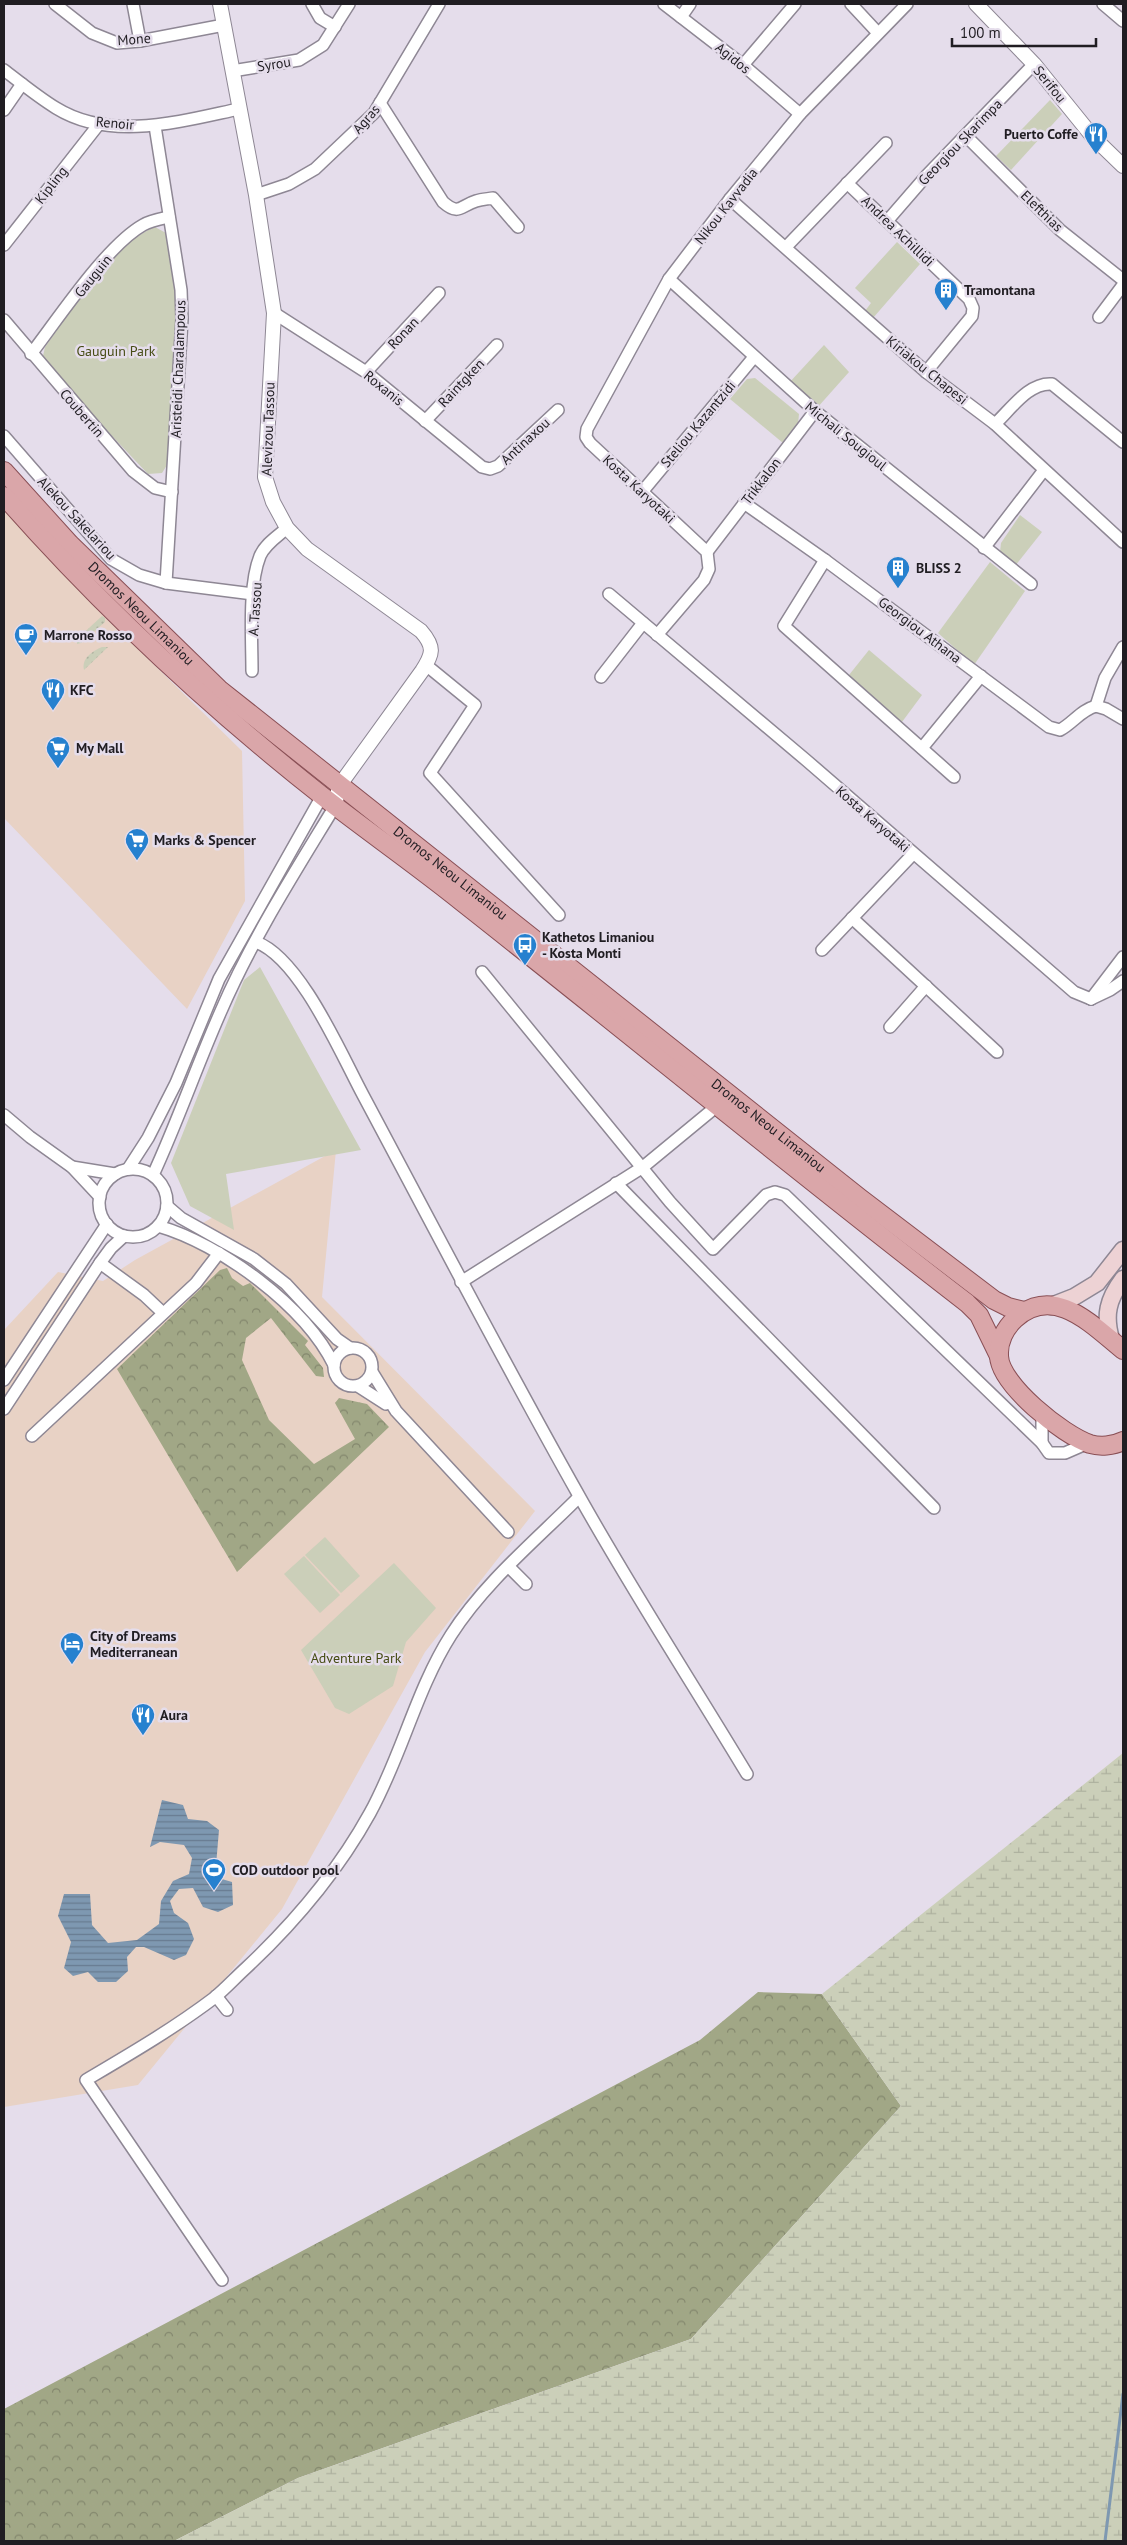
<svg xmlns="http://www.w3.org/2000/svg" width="1127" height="2545" viewBox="0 0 1127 2545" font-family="'PT Sans',sans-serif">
  <defs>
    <pattern id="grass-dots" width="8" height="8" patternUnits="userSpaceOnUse" patternTransform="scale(1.25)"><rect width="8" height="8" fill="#cbcfb9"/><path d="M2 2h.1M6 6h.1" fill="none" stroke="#aeb19f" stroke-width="1.8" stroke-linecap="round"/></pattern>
    <pattern id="forest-crowns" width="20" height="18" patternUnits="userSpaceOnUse" patternTransform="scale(1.25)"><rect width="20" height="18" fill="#a1a786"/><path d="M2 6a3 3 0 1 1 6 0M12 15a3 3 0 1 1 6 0" fill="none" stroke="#83876d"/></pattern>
    <pattern id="wetland-marsh" width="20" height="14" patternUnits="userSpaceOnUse" patternTransform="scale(1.25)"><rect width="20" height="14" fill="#cbcfb9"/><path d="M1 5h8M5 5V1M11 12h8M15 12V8" fill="none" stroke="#aeb19f"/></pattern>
    <pattern id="water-rules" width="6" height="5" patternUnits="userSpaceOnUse" patternTransform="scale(1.25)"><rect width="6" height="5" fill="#7e98b1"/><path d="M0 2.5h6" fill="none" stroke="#677b90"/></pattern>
  </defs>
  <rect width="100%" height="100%" fill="#e5ddeb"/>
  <g fill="#e8d2c5">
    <path d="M 4,507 L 86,598 L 242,751 L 245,901 L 187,1009 L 4,818 Z"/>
    <path d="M 336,1150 L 322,1297 L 535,1511 L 425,1652 L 282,1909 L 138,2085 L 4,2107 L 4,1330 L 58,1272 L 103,1281 L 135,1260 Z"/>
  </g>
  <g fill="url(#grass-dots)">
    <path d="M 102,616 L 105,618 L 105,622 L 81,643 L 77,644 L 77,639 Z"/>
    <path d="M 102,647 L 108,647 L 84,670 C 81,659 92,651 102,647 Z"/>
  </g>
  <g fill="url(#forest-crowns)">
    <path d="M 227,1268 L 232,1278 L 243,1286 L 250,1283 L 308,1341 L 305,1345 L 323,1368 L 324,1377 L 316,1376 L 271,1318 L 246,1338 L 242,1360 L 269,1420 L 314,1464 L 355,1439 L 335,1403 L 339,1398 L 367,1404 L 389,1427 L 237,1572 L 117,1369 L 220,1270 Z"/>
    <path d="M 758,1992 L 822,1994 L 901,2106 L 691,2339 L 298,2478 L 174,2541 L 4,2541 L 4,2409 L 700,2040 Z"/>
  </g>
  <path fill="url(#wetland-marsh)" d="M 1123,1753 L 1123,2541 L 174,2541 L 298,2478 L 691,2339 L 901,2106 L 822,1994 Z"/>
  <g fill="#cbcfb9">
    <path d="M 1050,100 L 1062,114 L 1011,170 L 996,156 Z"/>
    <path d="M 155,227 L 166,233 L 177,291 L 177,315 L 169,462 L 162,473 L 148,474 L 94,417 L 43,356 L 45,347 C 72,310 112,244 155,227 Z"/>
    <path d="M 897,242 L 920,264 L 873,318 L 865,311 L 871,303 L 855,288 Z"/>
    <path d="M 824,345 L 849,372 L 817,408 L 789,383 Z"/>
    <path d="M 755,378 L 799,414 L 798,424 L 783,443 L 730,399 L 747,379 Z"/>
    <path d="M 1020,515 L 1042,532 L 1015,566 L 1000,552 L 1001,543 Z"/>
    <path d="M 990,562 L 1025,591 L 974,665 L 938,633 Z"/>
    <path d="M 869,650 L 922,695 L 899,726 L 845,680 Z"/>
    <path d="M 260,967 L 361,1150 L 226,1174 L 234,1230 L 190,1206 L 171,1163 L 244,980 Z"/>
    <path d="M 325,1537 L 360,1576 L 341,1593 L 305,1555 Z"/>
    <path d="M 304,1556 L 340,1595 L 320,1613 L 284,1574 Z"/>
    <path d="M 394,1563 L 436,1608 L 406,1642 L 393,1686 L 349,1714 L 335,1708 L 301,1650 Z"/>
  </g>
  <path fill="url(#water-rules)" d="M 162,1800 L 183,1805 L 188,1819 L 207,1821 L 219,1830 L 215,1877 L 232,1882 L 233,1905 L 218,1912 L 203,1907 L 193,1888 L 179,1889 L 170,1901 L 174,1913 L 188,1923 L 194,1939 L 186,1955 L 174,1960 L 144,1947 L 136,1947 L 127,1957 L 128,1971 L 116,1982 L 98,1982 L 88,1972 L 73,1976 L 64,1968 L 71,1942 L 58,1916 L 64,1894 L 90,1894 L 92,1925 L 108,1943 L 137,1940 L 159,1924 L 161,1901 L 173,1881 L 189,1874 L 192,1858 L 184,1845 L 160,1842 L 150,1847 Z"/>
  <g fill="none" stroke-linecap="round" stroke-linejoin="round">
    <path stroke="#7e98b1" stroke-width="3" d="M 1105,2541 L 1123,2394"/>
    <g stroke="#8e8794" stroke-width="14">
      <g id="minor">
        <path d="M 55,4 L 92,33 L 117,43 L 140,41 L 224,25"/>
        <path d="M 133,4 L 140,41"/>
        <path d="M 312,4 L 320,18 L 335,27"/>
        <path d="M 664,4 L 743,65 L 800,114"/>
        <path d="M 851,4 L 878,33"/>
        <path d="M 1103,4 L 1123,21"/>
        <path d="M 681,17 L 690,4"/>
        <path d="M 743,65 L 795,4"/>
        <path d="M 4,70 C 21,83 38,97 56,108 C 111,142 182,121 239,109"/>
        <path d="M 232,71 L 299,60 L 323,45 L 349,4"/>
        <path d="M 380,103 L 443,202 C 459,216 460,206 476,201 C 482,199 488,199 493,198 L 518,227"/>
        <path d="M 4,110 L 22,84"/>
        <path d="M 155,126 L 181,290 L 182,319 L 166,583"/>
        <path d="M 966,136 L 1060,230 L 1123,280"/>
        <path d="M 847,183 L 969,299 L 973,308 L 972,316 L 926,372"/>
        <path d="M 256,195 L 289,184 L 315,169 L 374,113 L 439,4"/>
        <path d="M 730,199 L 926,372 L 995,424 L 1123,542"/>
        <path d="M 888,220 L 927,175 L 1034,64"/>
        <path d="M 4,245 L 99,124"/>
        <path d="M 786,247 L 886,143"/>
        <path d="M 669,279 L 815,411 L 1031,584"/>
        <path d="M 274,313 L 366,372 L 482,467 L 490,469 L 498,466 L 558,410"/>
        <path d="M 1099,317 L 1123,285"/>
        <path d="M 4,320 L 133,471 L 155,488 L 172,492"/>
        <path d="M 31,354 C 58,319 106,246 143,225 C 150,221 160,219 169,217"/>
        <path d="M 366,372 L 439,293"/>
        <path d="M 425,421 L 497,345"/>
        <path d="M 995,424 C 1011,409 1029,382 1052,384 L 1123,442"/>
        <path d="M 4,436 L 111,559 L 139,575 L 166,583 L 253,594"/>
        <path d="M 642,492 L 754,357"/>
        <path d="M 744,503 L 825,560 L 1049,727 L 1060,730 C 1073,723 1081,710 1096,706"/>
        <path d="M 984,548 L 1044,470"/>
        <path d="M 707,552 L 815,411"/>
        <path d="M 825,560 L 784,626 L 954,777"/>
        <path d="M 609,594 L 806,760 L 1074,992 L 1091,999"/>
        <path d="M 657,635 L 704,580 L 709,569 L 707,552 L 590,443 L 586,437 L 587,429 L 669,279 L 730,199 L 800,114 L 907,4"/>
        <path d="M 426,665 L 475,705 L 430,773 L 559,915"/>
        <path d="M 252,671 C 252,638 248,586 260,556 C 265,544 278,536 287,528"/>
        <path d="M 601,677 L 643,623"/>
        <path d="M 1096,706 L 1105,678 L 1123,647"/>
        <path d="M 1096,706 L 1106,709 L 1123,719"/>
        <path d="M 922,748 L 981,676"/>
        <path d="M 852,918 L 997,1052"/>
        <path d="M 256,942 C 300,958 341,1054 363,1095 C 434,1228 504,1363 578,1494 C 631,1589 691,1681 747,1774"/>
        <path d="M 822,950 L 913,854"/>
        <path d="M 482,972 L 670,1202 L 713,1249 L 766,1195 L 775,1192 L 785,1195 L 1042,1443 L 1049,1453 L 1065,1453 L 1088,1443"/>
        <path d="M 1091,999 L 1123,957"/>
        <path d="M 1091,999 L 1110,990 L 1123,981"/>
        <path d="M 890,1027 L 926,986"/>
        <path d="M 4,1115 L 30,1137 L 72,1167 L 100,1197"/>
        <path d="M 72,1167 L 115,1174"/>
        <path d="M 128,1169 L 148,1138 L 176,1083 L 219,979 L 322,796"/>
        <circle cx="133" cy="1203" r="34"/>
        <path d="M 153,1175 C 178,1121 197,1065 221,1011 C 252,939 295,872 335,806"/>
        <path d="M 616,1183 L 934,1508"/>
        <path d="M 167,1206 L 181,1218 L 254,1259 L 286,1284 L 337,1339 L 350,1348"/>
        <path d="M 158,1226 C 221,1244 305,1306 334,1365"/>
        <path d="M 100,1263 L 144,1295 L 162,1312"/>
        <path d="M 461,1282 L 643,1167 L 717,1106"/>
        <circle cx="353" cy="1367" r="19"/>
        <path d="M 372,1372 L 396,1411 L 508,1532"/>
        <path d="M 4,1380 L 107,1224"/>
        <path d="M 358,1386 L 386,1404"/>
        <path d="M 4,1409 L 100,1263 L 111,1248 L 124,1236"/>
        <path d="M 1042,1413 L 1042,1443"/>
        <path d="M 32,1436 L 196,1283 L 219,1253"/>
        <path d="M 509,1567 L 526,1584"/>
        <path d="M 216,1996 L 227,2010"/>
        <path d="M 222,2280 L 86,2080 C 130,2054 173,2029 214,1998 C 225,1989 235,1978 246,1968 C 294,1923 338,1871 370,1813 C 402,1755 416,1690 451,1635 C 484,1583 536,1540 579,1497"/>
      </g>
    </g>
    <g stroke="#8e8794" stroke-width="16">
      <g id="tertiary">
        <path d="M 220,4 L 256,195 L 274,313 L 265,477 L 273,502 L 287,528 L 307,549 L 421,631 C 435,647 433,654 422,671 L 339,786 L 335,806"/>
        <path d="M 976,4 L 1034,64 L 1093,137 L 1123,166"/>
      </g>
    </g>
    <g stroke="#8e8794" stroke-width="19">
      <g id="secondary">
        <path d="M 1051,1306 L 1074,1297 L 1097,1283 L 1123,1250"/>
        <path d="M 1111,1339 C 1104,1315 1108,1299 1123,1279"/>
      </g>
    </g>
    <g stroke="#894f55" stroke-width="20">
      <g id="primary">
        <path id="s1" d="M 4,471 L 70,544 L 219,689 L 860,1198 L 994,1300 L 1008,1307 L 1024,1311"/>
        <path d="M 4,496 C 99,604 207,705 321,795 C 367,831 416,865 462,902 C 631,1035 797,1172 967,1303 L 979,1315 L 999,1356"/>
        <path d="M 1123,1350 C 1093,1326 1054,1283 1015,1319 C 1005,1328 998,1342 999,1356 C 1000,1385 1063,1435 1090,1444 C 1100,1447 1113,1446 1123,1441"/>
      </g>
    </g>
    <use href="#minor" stroke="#fff" stroke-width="11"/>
    <use href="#tertiary" stroke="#fff" stroke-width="14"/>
    <use href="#secondary" stroke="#edd2d4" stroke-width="16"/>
    <use href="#primary" stroke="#daa6a9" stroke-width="18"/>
  </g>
  <defs>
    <g id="restaurant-pin" transform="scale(1.25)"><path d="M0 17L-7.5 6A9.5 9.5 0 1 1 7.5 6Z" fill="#2681cf" stroke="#e5ddeb"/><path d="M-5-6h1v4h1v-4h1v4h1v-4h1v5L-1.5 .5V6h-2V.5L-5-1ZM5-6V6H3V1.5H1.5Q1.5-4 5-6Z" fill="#fff"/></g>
    <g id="building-pin" transform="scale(1.25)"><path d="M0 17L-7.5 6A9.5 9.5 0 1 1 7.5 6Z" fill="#2681cf" stroke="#e5ddeb"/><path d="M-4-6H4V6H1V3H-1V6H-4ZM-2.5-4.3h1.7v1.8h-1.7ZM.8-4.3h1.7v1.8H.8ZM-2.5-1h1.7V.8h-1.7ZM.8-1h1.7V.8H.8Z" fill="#fff"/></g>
    <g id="cafe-pin" transform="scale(1.25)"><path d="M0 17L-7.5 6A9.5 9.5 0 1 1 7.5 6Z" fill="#2681cf" stroke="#e5ddeb"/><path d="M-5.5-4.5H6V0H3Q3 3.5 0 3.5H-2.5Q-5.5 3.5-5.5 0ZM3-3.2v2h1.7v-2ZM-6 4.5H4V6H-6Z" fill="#fff"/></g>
    <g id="supermarket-pin" transform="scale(1.25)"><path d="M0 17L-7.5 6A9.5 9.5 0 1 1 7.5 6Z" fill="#2681cf" stroke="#e5ddeb"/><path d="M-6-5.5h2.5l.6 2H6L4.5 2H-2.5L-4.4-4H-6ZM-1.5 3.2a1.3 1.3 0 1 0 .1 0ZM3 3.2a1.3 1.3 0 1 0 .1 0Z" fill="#fff"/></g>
    <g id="bus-pin" transform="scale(1.25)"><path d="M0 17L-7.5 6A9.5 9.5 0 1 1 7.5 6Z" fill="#2681cf" stroke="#e5ddeb"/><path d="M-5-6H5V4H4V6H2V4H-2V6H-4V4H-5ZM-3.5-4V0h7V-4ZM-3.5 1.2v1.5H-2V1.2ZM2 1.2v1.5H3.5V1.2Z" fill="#fff"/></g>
    <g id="hotel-pin" transform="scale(1.25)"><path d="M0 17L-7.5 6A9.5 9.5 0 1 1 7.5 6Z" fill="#2681cf" stroke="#e5ddeb"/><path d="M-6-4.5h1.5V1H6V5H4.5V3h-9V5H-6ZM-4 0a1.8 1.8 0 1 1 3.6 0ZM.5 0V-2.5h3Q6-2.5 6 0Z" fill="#fff"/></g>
    <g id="stadium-pin" transform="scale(1.25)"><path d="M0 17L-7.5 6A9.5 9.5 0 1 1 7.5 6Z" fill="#2681cf" stroke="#e5ddeb"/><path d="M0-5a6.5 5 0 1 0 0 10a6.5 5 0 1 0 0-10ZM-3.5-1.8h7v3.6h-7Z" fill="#fff"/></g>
  </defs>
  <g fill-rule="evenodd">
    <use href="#restaurant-pin" x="1096" y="134"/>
    <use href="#building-pin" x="946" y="290"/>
    <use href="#building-pin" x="898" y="568"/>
    <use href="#cafe-pin" x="26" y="635"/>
    <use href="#restaurant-pin" x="53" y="690"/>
    <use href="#supermarket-pin" x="58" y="748"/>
    <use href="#supermarket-pin" x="137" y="840"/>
    <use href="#bus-pin" x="525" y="945"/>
    <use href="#hotel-pin" x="72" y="1644"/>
    <use href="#restaurant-pin" x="143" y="1715"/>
    <use href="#stadium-pin" x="214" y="1870"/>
  </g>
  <g text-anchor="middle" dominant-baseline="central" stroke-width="5" stroke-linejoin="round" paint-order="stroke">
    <g font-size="14" fill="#201d22" stroke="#e5ddeb">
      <text transform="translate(134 39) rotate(-4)">Mone</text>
      <text transform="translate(733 58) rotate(39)">Agidos</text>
      <text transform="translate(274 64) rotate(-9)">Syrou</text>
      <text transform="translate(1050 84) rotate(51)">Serifou</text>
      <text transform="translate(366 119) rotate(-49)">Agras</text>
      <text transform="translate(115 123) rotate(5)">Renoir</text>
      <text transform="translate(960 142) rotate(-46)">Georgiou Skarimpa</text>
      <text transform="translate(51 185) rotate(-52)">Kipling</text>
      <text transform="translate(726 206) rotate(-52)">Nikou Kavvadia</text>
      <text transform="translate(1042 211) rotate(44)">Elefthias</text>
      <text transform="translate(898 231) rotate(44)">Andrea Achillidi</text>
      <text transform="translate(93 276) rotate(-51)">Gauguin</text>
      <text transform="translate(403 333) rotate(-47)">Ronan</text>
      <text transform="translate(178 369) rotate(-88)">Aristeidi Charalampous</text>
      <text transform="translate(927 370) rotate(39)">Kiriakou Chapesi</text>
      <text transform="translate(461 383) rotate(-47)">Raintgken</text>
      <text transform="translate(384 388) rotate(39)">Roxanis</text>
      <text transform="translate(82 413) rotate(49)">Coubertin</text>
      <text transform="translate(698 424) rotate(-50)">Steliou Kazantzidi</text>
      <text transform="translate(268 429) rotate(-88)">Alevizou Tassou</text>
      <text transform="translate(846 436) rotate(39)">Michali Sougioul</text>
      <text transform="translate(525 441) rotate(-43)">Antinaxou</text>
      <text transform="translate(761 481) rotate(-53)">Trikkalon</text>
      <text transform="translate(639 489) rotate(43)">Kosta Karyotaki</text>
      <text transform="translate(77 518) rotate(47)">Alekou Sakelariou</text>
      <text transform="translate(255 609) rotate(-86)">A. Tassou</text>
      <text stroke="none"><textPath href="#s1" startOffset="198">Dromos Neou Limaniou</textPath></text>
      <text transform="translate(920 630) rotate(37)">Georgiou Athana</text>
      <text transform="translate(873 819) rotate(41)">Kosta Karyotaki</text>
      <text stroke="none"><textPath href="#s1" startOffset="602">Dromos Neou Limaniou</textPath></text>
      <text stroke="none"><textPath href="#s1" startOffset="1008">Dromos Neou Limaniou</textPath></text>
    </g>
    <g font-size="14" font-weight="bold" fill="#201d22" stroke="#e5ddeb" text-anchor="start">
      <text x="1078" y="134" text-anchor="end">Puerto Coffe</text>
      <text x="964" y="290">Tramontana</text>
      <text x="916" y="568">BLISS 2</text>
      <text x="44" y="635">Marrone Rosso</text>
      <text x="70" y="690">KFC</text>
      <text x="76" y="748">My Mall</text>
      <text x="154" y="840">Marks &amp; Spencer</text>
      <text x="542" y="937">Kathetos Limaniou<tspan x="542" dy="16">- Kosta Monti</tspan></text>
      <text x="90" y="1636">City of Dreams<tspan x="90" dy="16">Mediterranean</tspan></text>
      <text x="160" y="1715">Aura</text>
      <text x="232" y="1870">COD outdoor pool</text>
    </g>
    <g font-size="14" fill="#464c14" stroke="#e5ddeb">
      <text x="116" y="351">Gauguin Park</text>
      <text x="356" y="1658">Adventure Park</text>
    </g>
  </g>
  <rect width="1127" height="2545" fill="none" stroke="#201d22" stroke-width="10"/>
  <path d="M952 38v8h144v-8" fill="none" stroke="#201d22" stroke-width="2.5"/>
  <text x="960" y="38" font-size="15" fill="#201d22" stroke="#e5ddeb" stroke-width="4" paint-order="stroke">100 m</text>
</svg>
